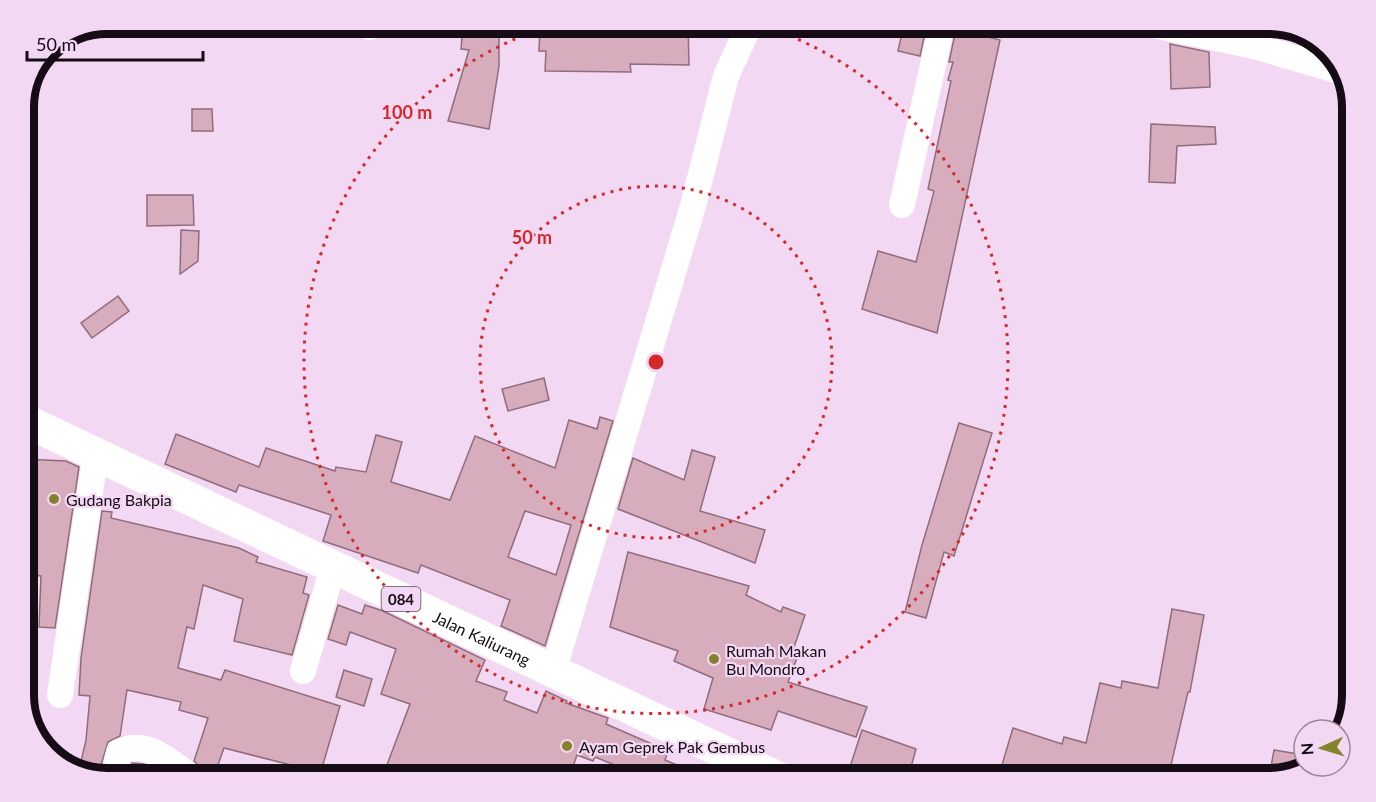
<svg xmlns="http://www.w3.org/2000/svg" width="1376" height="802" viewBox="0 0 1376 802" font-family="Lato,sans-serif">
  <rect width="100%" height="100%" fill="#f3d8f4"/>
  <g fill="#d7acbc" stroke="#906d7a" stroke-width="1.5" fill-rule="evenodd">
    <path d="M 463,24 L 499,24 L 499,66 L 489,129 L 448,121 L 469,50 L 461,49 Z"/>
    <path d="M 586,24 L 688,24 L 689,65 L 630,64 L 631,72 L 545,71 L 546,51 L 539,51 L 540,27 L 586,29 Z"/>
    <path d="M 904,24 L 927,24 L 920,56 L 898,51 Z"/>
    <path d="M 956,29 L 1000,40 L 937,333 L 862,309 L 878,251 L 916,262 L 934,191 L 928,189 L 951,81 L 948,80 L 953,62 L 949,62 Z"/>
    <path d="M 1170,44 L 1209,52 L 1210,87 L 1171,89 Z"/>
    <path d="M 192,109 L 212,109 L 213,131 L 192,131 Z"/>
    <path d="M 1151,124 L 1215,127 L 1216,144 L 1177,146 L 1175,183 L 1149,182 Z"/>
    <path d="M 147,195 L 193,195 L 194,225 L 147,226 Z"/>
    <path d="M 181,230 L 199,231 L 198,261 L 180,274 Z"/>
    <path d="M 118,296 L 129,311 L 92,338 L 81,323 Z"/>
    <path d="M 544,378 L 549,400 L 508,411 L 502,389 Z"/>
    <path d="M 600,417 L 613,421 L 545,646 L 501,626 L 510,600 L 421,565 L 418,573 L 323,541 L 331,515 L 239,485 L 236,492 L 165,464 L 176,434 L 259,467 L 266,448 L 335,471 L 336,467 L 366,472 L 376,435 L 402,442 L 391,482 L 450,500 L 475,436 L 555,468 L 569,420 L 597,429 ZM 525,511 L 571,525 L 556,575 L 508,557 Z"/>
    <path d="M 959,423 L 992,433 L 954,556 L 944,552 L 926,618 L 905,612 L 922,545 Z"/>
    <path d="M 692,450 L 715,457 L 700,511 L 765,530 L 755,563 L 618,509 L 633,458 L 684,480 Z"/>
    <path d="M 24,459 L 66,461 L 79,467 L 55,628 L 39,627 L 41,576 L 24,574 Z"/>
    <path d="M 102,511 L 112,512 L 111,518 L 239,548 L 258,557 L 256,562 L 307,577 L 303,593 L 309,595 L 292,655 L 234,641 L 243,599 L 203,585 L 194,629 L 187,627 L 178,668 L 221,680 L 225,670 L 340,706 L 319,778 L 287,778 L 291,765 L 224,748 L 214,776 L 207,774 L 194,761 L 208,718 L 179,710 L 181,702 L 127,690 L 120,736 L 108,742 L 98,775 L 79,770 L 86,740 L 90,696 L 79,695 L 81,658 Z"/>
    <path d="M 628,552 L 749,586 L 746,595 L 781,612 L 783,607 L 805,615 L 791,656 L 797,658 L 788,682 L 867,707 L 856,737 L 778,711 L 771,730 L 704,709 L 713,678 L 674,661 L 678,651 L 610,627 Z"/>
    <path d="M 338,605 L 362,614 L 365,605 L 383,611 L 485,660 L 476,681 L 507,692 L 504,700 L 537,713 L 546,691 L 567,701 L 566,703 L 608,718 L 606,724 L 668,751 L 665,760 L 708,778 L 632,778 L 634,773 L 595,757 L 593,761 L 577,755 L 569,778 L 557,778 L 540,772 L 538,778 L 382,778 L 410,704 L 381,694 L 396,649 L 350,632 L 346,645 L 328,639 Z"/>
    <path d="M 1172,609 L 1204,615 L 1190,692 L 1188,692 L 1168,778 L 998,778 L 1013,728 L 1062,744 L 1064,737 L 1086,743 L 1100,683 L 1121,688 L 1122,681 L 1158,688 Z"/>
    <path d="M 344,670 L 372,679 L 364,706 L 336,697 Z"/>
    <path d="M 862,730 L 916,749 L 908,778 L 863,778 L 848,773 Z"/>
    <path d="M 1274,750 L 1304,755 L 1304,766 L 1311,766 L 1269,778 Z"/>
    <path d="M 132,763 L 144,764 L 168,778 L 128,778 Z"/>
  </g>
  <g fill="none" stroke-linecap="round" stroke-linejoin="round">
    <g stroke="#fff" stroke-width="26">
      <path d="M 1149,24 L 1254,46 L 1343,72"/>
      <path d="M 369,27 L 369,24"/>
      <path d="M 902,205 L 942,24"/>
      <path d="M 303,671 L 333,567"/>
      <path d="M 553,672 L 693,206 L 726,76 L 750,24"/>
      <path d="M 60,695 L 96,452"/>
      <path d="M 113,778 L 119,752 C 147,738 170,762 193,778"/>
    </g>
    <path stroke="#fff" stroke-width="33" id="s1" d="M 24,420 L 778,778"/>
  </g>
  <g fill="none" stroke="#d62828" stroke-width="3" stroke-dasharray="3 6">
    <circle cx="656" cy="362" r="176"/>
    <path d="M756 24A352 352 0 1 1 556 24"/>
  </g>
  <g fill="#84832c" stroke="#f3d8f4" stroke-width="2">
    <circle cx="54" cy="499" r="6"/>
    <circle cx="714" cy="659" r="6"/>
    <circle cx="567" cy="746" r="6"/>
  </g>
  <g text-anchor="middle" dominant-baseline="central" stroke-width="4.5" stroke-linejoin="round" paint-order="stroke">
    <rect fill="#f3d8f4" stroke="#584958" stroke-width="1.5" x="381.5" y="587" width="39" height="24" rx="4.5"/>
    <g font-size="15" font-weight="bold" fill="#150c15">
      <text x="401" y="599">084</text>
    </g>
    <g font-size="16" fill="#150c15" stroke="#f3d8f4" text-anchor="start">
      <text x="66" y="499">Gudang Bakpia</text>
      <text x="726" y="650">Rumah Makan<tspan x="726" dy="18">Bu Mondro</tspan></text>
      <text x="579" y="746">Ayam Geprek Pak Gembus</text>
    </g>
    <g font-size="16" fill="#150c15" stroke="#f3d8f4">
      <text stroke="none"><textPath href="#s1" startOffset="507">Jalan Kaliurang</textPath></text>
    </g>
  </g>
  <path d="M0 0H1376V802H0ZM107 34H1269A73 73 0 0 1 1342 107V695A73 73 0 0 1 1269 768H107A73 73 0 0 1 34 695V107A73 73 0 0 1 107 34Z" fill="#f3d8f4" fill-rule="evenodd"/>
  <path fill="none" stroke="#150c15" stroke-width="8" d="M107 34H1269A73 73 0 0 1 1342 107V695A73 73 0 0 1 1269 768H107A73 73 0 0 1 34 695V107A73 73 0 0 1 107 34Z"/>
  <circle cx="656" cy="362" r="9" fill="#d62828" stroke="#f3d8f4" stroke-width="3"/>
  <g font-size="18" text-anchor="middle" font-weight="bold" fill="#d62828" stroke="#f3d8f4" stroke-width="4.5" stroke-linejoin="round" paint-order="stroke">
    <text x="407" y="119">100 m</text>
    <text x="532" y="244">50 m</text>
  </g>
  <g transform="translate(1322 748) rotate(266)"><circle r="28" fill="#f3d8f4" stroke="#9a869b" stroke-width="1.5"/>
  <path d="M0-4.5L10 22L0 15L-10 22Z" fill="#84832c"/>
  <text y="-9" font-size="16" font-weight="bold" text-anchor="middle" fill="#150c15">N</text>
  </g>
  <path d="M27 51v9h176v-9" fill="none" stroke="#150c15" stroke-width="3"/>
  <text x="36" y="51" font-size="18" fill="#150c15" stroke="#f3d8f4" stroke-width="4.5" paint-order="stroke">50 m</text>
</svg>
